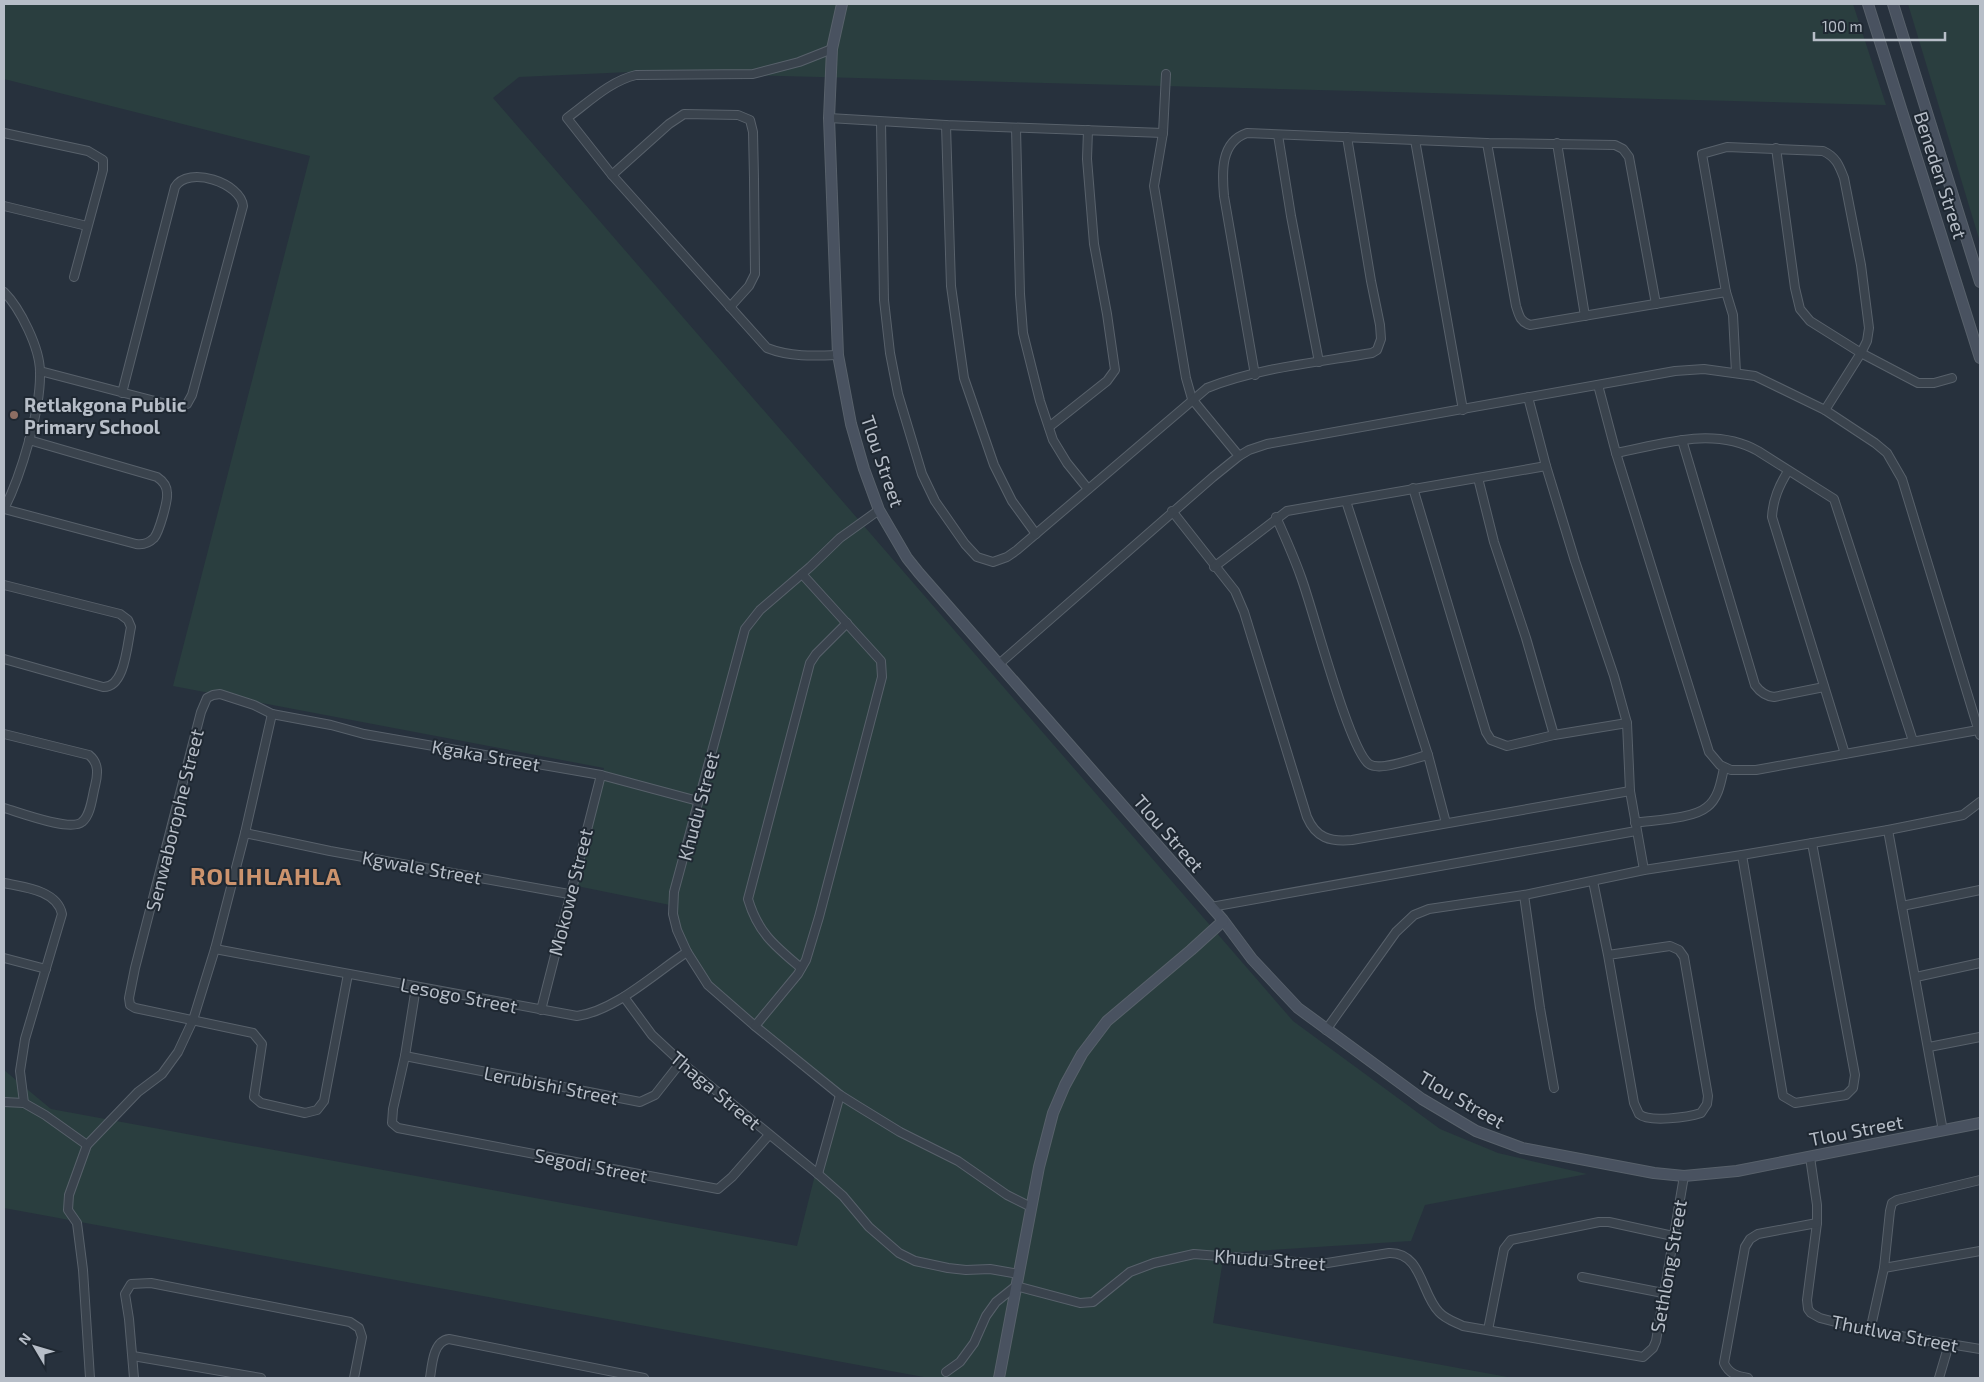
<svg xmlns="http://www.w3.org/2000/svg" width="1984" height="1382" viewBox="0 0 1984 1382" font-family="'Exo 2',sans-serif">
  <rect width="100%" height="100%" fill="#27313d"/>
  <g fill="#2a3e3f">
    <path d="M 4,4 L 1853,4 L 1886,105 L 630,72 L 519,77 L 493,98 L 1293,1021 L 1440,1129 L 1498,1153 L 1587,1174 L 1425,1205 L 1411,1241 L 1224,1253 L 1213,1323 L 1513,1378 L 929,1378 L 4,1208 L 4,1070 L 51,1109 L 797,1246 L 837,1088 L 720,995 L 686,955 L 675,906 L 577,886 L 604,768 L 173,686 L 310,156 L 4,79 Z"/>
    <path d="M 1908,4 L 1980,4 L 1980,242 Z"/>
  </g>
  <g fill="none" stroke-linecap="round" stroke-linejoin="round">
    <g stroke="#58616b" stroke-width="10">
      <g id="street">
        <path d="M 832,49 L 799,62 L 753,74 L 636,75 C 610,81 589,102 567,118 L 612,175 L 767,348 C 790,357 813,356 838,355"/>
        <path d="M 1166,74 L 1163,133 L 1154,186 L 1186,378 L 1192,399 L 1239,456"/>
        <path d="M 829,118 L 946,125 L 1163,133"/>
        <path d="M 881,122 L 884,300 L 890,353 L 898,394 L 922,474 L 935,501 L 965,544 L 977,557 L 993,562 L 1007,557 L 1017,550 L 1207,388 C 1257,368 1319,362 1372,353 L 1377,350 L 1381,339 L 1380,325 L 1371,281 L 1347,137"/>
        <path d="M 946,125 L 951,286 L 964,378 L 994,465 L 1012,501 L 1036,534"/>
        <path d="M 1016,128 L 1020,294 L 1023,333 L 1040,401 L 1053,440 L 1067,463 L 1088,489"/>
        <path d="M 4,133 L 88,151 L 103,160 L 103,170 L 74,277"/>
        <path d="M 1278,135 L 1291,216 L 1319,362"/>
        <path d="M 1415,140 L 1463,410"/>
        <path d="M 1487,143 L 1516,306 C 1519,315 1520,322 1530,325 L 1726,292"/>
        <path d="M 1557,143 L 1585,316"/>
        <path d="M 1776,148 L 1795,288 L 1800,309 L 1810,321 L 1861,353 L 1918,383 L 1934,383 L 1952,378"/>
        <path d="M 612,175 L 669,124 L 684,114 L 738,115 L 750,120 L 753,132 L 754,179 L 755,274 L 749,286 L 730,307"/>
        <path d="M 4,206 L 87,226"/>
        <path d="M 4,292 C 20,308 40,348 40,372 C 41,409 21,476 4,509"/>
        <path d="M 40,371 L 178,407 L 187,404 L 192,395 L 243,206 C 241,183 188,165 175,187 L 122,393"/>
        <path d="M 1736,373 L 1733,315 L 1726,292 L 1702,154 L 1727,147 L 1823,151 C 1836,157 1839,165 1844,178 L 1861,265 L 1869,328 L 1867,341 L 1861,353 L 1825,410"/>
        <path d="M 1255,375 L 1224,196 C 1222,173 1220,142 1247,133 L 1487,143 L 1615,145 L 1623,149 L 1629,157 L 1656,304"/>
        <path d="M 1598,385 L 1616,453 L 1709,752 L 1720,765 L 1731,770 L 1756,770 L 1978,730"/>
        <path d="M 1528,397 L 1546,466 L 1575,561 L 1614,676 L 1627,723 L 1630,791 L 1644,870"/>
        <path d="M 1049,427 L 1107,381 L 1115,370 L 1107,314 L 1094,244 L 1087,159 L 1088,130"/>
        <path d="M 1682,440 L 1755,685 C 1760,692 1765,696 1774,697 L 1824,687"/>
        <path d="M 1616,453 C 1662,444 1714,426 1758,451 L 1834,499 L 1913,741"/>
        <path d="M 1788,471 C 1779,486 1773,499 1772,517 L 1845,754"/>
        <path d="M 1478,478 L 1494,542 L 1526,638 L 1554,735"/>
        <path d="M 1413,488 L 1486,732 L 1491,740 L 1507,746 L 1554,735 L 1627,723"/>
        <path d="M 1346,501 L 1428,755 L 1446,823"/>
        <path d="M 4,509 L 136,544 C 142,545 149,543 154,538 C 159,532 168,501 167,493 C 167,486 163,481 157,477 L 29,440"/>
        <path d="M 879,510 L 840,538 L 810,567 L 760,610 L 745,629 L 674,892 L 673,914 L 677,930 L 687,952 L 708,985 L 755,1026 L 840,1095 L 856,1105 L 900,1132 L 958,1161 L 1007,1195 L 1031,1207"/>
        <path d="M 1172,511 L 1235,591 L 1244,612 L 1307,817 C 1316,838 1330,842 1352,840 L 1630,791"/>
        <path d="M 1276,517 C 1285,537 1294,557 1301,577 C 1313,609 1349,750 1369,764 C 1380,772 1414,758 1428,755"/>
        <path d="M 1214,567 L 1287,511 L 1546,466"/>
        <path d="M 4,585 L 120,614 L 128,620 L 131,627 C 127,645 125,688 103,687 L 4,659"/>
        <path d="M 999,664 L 1213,477 L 1239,456 L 1249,450 L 1267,444 L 1675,371 L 1704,369 L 1755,376 L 1825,410 L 1875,443 L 1887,453 L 1902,479 L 1980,735"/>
        <path d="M 4,734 L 89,755 C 99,763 98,774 95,786 C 92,797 91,815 82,822 C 70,832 19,812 4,808"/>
        <path d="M 1635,823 C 1654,820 1693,819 1707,807 C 1719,798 1721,781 1724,768"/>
        <path d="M 1888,830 L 1943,1131"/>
        <path d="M 245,833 L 330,851 L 569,894"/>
        <path d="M 1742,855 L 1783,1096 L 1795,1103 L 1846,1095 L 1853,1088 L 1855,1075 L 1812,843"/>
        <path d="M 1593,881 L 1608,955 L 1634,1103 L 1639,1114 C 1649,1123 1689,1117 1701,1113 L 1707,1104 L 1708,1096 L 1684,957 L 1679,950 L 1670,946 L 1608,955"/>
        <path d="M 4,883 C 23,887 57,890 62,914 L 25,1039 L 20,1071 L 24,1103"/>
        <path d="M 1524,895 L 1540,1008 L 1554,1088"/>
        <path d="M 1902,906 L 1980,890"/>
        <path d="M 1211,907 L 1636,831"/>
        <path d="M 215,949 L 577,1016 C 615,1011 655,973 687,952"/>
        <path d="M 4,958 L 46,969"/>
        <path d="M 801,968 C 775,946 758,933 748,899 L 810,663 L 816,654 L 847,623"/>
        <path d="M 348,974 L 324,1101 L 317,1110 L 305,1113 L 261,1103 L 254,1097 L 262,1044 L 253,1033 L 135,1008 L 130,1005 L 129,998 L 135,968 L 201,712 L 207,698 L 213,695 L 220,694 L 254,705 L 272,714 L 331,725 L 364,734 L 601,775 L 698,801"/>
        <path d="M 1916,977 L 1980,963"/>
        <path d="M 416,987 L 405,1056 L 393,1109 L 392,1123 L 398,1128 L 718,1189 L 732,1177 L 769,1135"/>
        <path d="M 624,997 L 652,1035 L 681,1062 L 818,1174 L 843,1196 L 869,1227 L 899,1253 L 915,1261 L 948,1268 L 966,1270 L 990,1269 L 1019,1274"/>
        <path d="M 541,1010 L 601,775"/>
        <path d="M 755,1026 L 798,974 L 806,960 L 819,917 L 882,677 L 881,661 L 802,574"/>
        <path d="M 1326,1030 L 1396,932 L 1414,915 L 1429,909 L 1524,895 L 1644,870 L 1742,855 L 1888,830 L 1963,815 L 1980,802"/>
        <path d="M 1929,1047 L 1980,1037"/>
        <path d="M 405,1056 L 640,1102 L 655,1095 L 681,1062"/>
        <path d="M 4,1102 L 24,1103 L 45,1115 L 87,1145"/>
        <path d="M 1810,1157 L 1817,1205 L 1817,1223 L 1807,1300 L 1808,1309 L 1811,1313 L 1820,1318 L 1870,1331 L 1980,1349"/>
        <path d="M 818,1174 L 840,1095"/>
        <path d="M 1884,1268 L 1980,1251"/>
        <path d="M 1582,1277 L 1663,1293"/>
        <path d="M 1488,1330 L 1504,1249 L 1511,1240 L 1599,1222 L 1609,1222 L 1673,1236"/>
        <path d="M 1870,1331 L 1884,1268 L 1890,1211 L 1892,1203 L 1897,1200 L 1980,1180"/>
        <path d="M 133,1356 L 261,1378"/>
        <path d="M 946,1372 L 960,1362 L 974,1343 L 986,1316 L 996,1302 L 1016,1286 L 1080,1303 L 1093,1302 L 1130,1272 L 1154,1263 L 1194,1254 L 1321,1264 L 1389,1253 C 1422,1252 1421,1294 1439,1312 C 1445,1319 1455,1322 1463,1326 L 1643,1357 L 1653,1348 L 1656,1341 L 1684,1176"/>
        <path d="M 90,1378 L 83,1270 L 77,1223 L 68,1210 L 69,1195 L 87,1145 L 138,1092 L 162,1074 L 178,1052 L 193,1020 L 215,949 L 245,833 L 272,714"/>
        <path d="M 134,1378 L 129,1319 L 125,1294 L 131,1284 L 151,1283 L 350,1322 L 359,1328 L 362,1337 L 354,1378"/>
        <path d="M 430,1378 C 432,1365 433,1341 449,1339 L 644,1378"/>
        <path d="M 1748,1378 C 1737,1376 1729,1374 1724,1363 L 1745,1247 L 1750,1239 L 1758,1234 L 1817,1223"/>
        <path d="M 1939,1378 L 1949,1344"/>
      </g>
    </g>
    <g stroke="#58616b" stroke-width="12">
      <g id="secondary">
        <path d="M 842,4 L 832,49 L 829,118 L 838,355 L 851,424 L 864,469 L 879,510 L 907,558 L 919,573 L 1223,920 L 1252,959 L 1298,1008 L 1422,1099 L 1476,1131 L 1522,1148 L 1654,1173 L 1684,1176 L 1737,1171 L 1980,1123"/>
        <path d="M 1868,4 L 1980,358"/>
        <path d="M 1893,4 L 1980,282"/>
        <path d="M 999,1378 L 1039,1167 L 1053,1113 L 1065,1085 L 1082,1054 L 1107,1021 L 1191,950 L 1223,921"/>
      </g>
    </g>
    <use href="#street" stroke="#3a434d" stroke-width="8"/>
    <use href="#secondary" stroke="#495260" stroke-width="10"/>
  </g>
  <circle fill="#8d6e63" stroke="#1f2832" stroke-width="2" cx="14" cy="415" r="5"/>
  <g text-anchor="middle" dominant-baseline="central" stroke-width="4" stroke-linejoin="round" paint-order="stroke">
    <g font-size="19" fill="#b7bec8" stroke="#1f2832">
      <text transform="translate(1941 175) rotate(72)">Beneden Street</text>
      <text transform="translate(883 461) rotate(71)">Tlou Street</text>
      <text transform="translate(486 755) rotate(10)">Kgaka Street</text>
      <text transform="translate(698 806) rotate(-75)">Khudu Street</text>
      <text transform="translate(174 820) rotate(-76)">Senwaborophe Street</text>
      <text transform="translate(1169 833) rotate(49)">Tlou Street</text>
      <text transform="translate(422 867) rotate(10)">Kgwale Street</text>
      <text transform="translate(570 892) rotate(-76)">Mokowe Street</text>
      <text transform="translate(459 995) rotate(11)">Lesogo Street</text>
      <text transform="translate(551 1085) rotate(11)">Lerubishi Street</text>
      <text transform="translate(716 1090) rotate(40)">Thaga Street</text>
      <text transform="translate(1462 1099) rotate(30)">Tlou Street</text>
      <text transform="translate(1856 1130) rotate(-11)">Tlou Street</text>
      <text transform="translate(591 1165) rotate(11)">Segodi Street</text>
      <text transform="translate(1270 1259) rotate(4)">Khudu Street</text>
      <text transform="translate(1668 1266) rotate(-80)">Sethlong Street</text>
      <text transform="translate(1895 1333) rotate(11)">Thutlwa Street</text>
    </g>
    <g font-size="19" font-weight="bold" fill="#b7bec8" stroke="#1f2832" text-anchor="start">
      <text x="24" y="404">Retlakgona Public<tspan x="24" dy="22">Primary School</tspan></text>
    </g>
    <g font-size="24" font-weight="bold" letter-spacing="1" fill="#cc936d" stroke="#1f2832">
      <text x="266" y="875">ROLIHLAHLA</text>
    </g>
  </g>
  <rect width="1984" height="1382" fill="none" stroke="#b7bec8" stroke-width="10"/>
  <g transform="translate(35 1347) rotate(308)" stroke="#1f2832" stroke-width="4" paint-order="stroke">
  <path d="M0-4L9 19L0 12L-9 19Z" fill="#b7bec8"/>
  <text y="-8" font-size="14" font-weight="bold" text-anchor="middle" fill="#b7bec8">N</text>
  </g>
  <path d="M1814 32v8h131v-8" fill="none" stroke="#b7bec8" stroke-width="2.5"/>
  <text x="1822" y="32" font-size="15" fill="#b7bec8" stroke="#1f2832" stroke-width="4" paint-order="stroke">100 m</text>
</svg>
